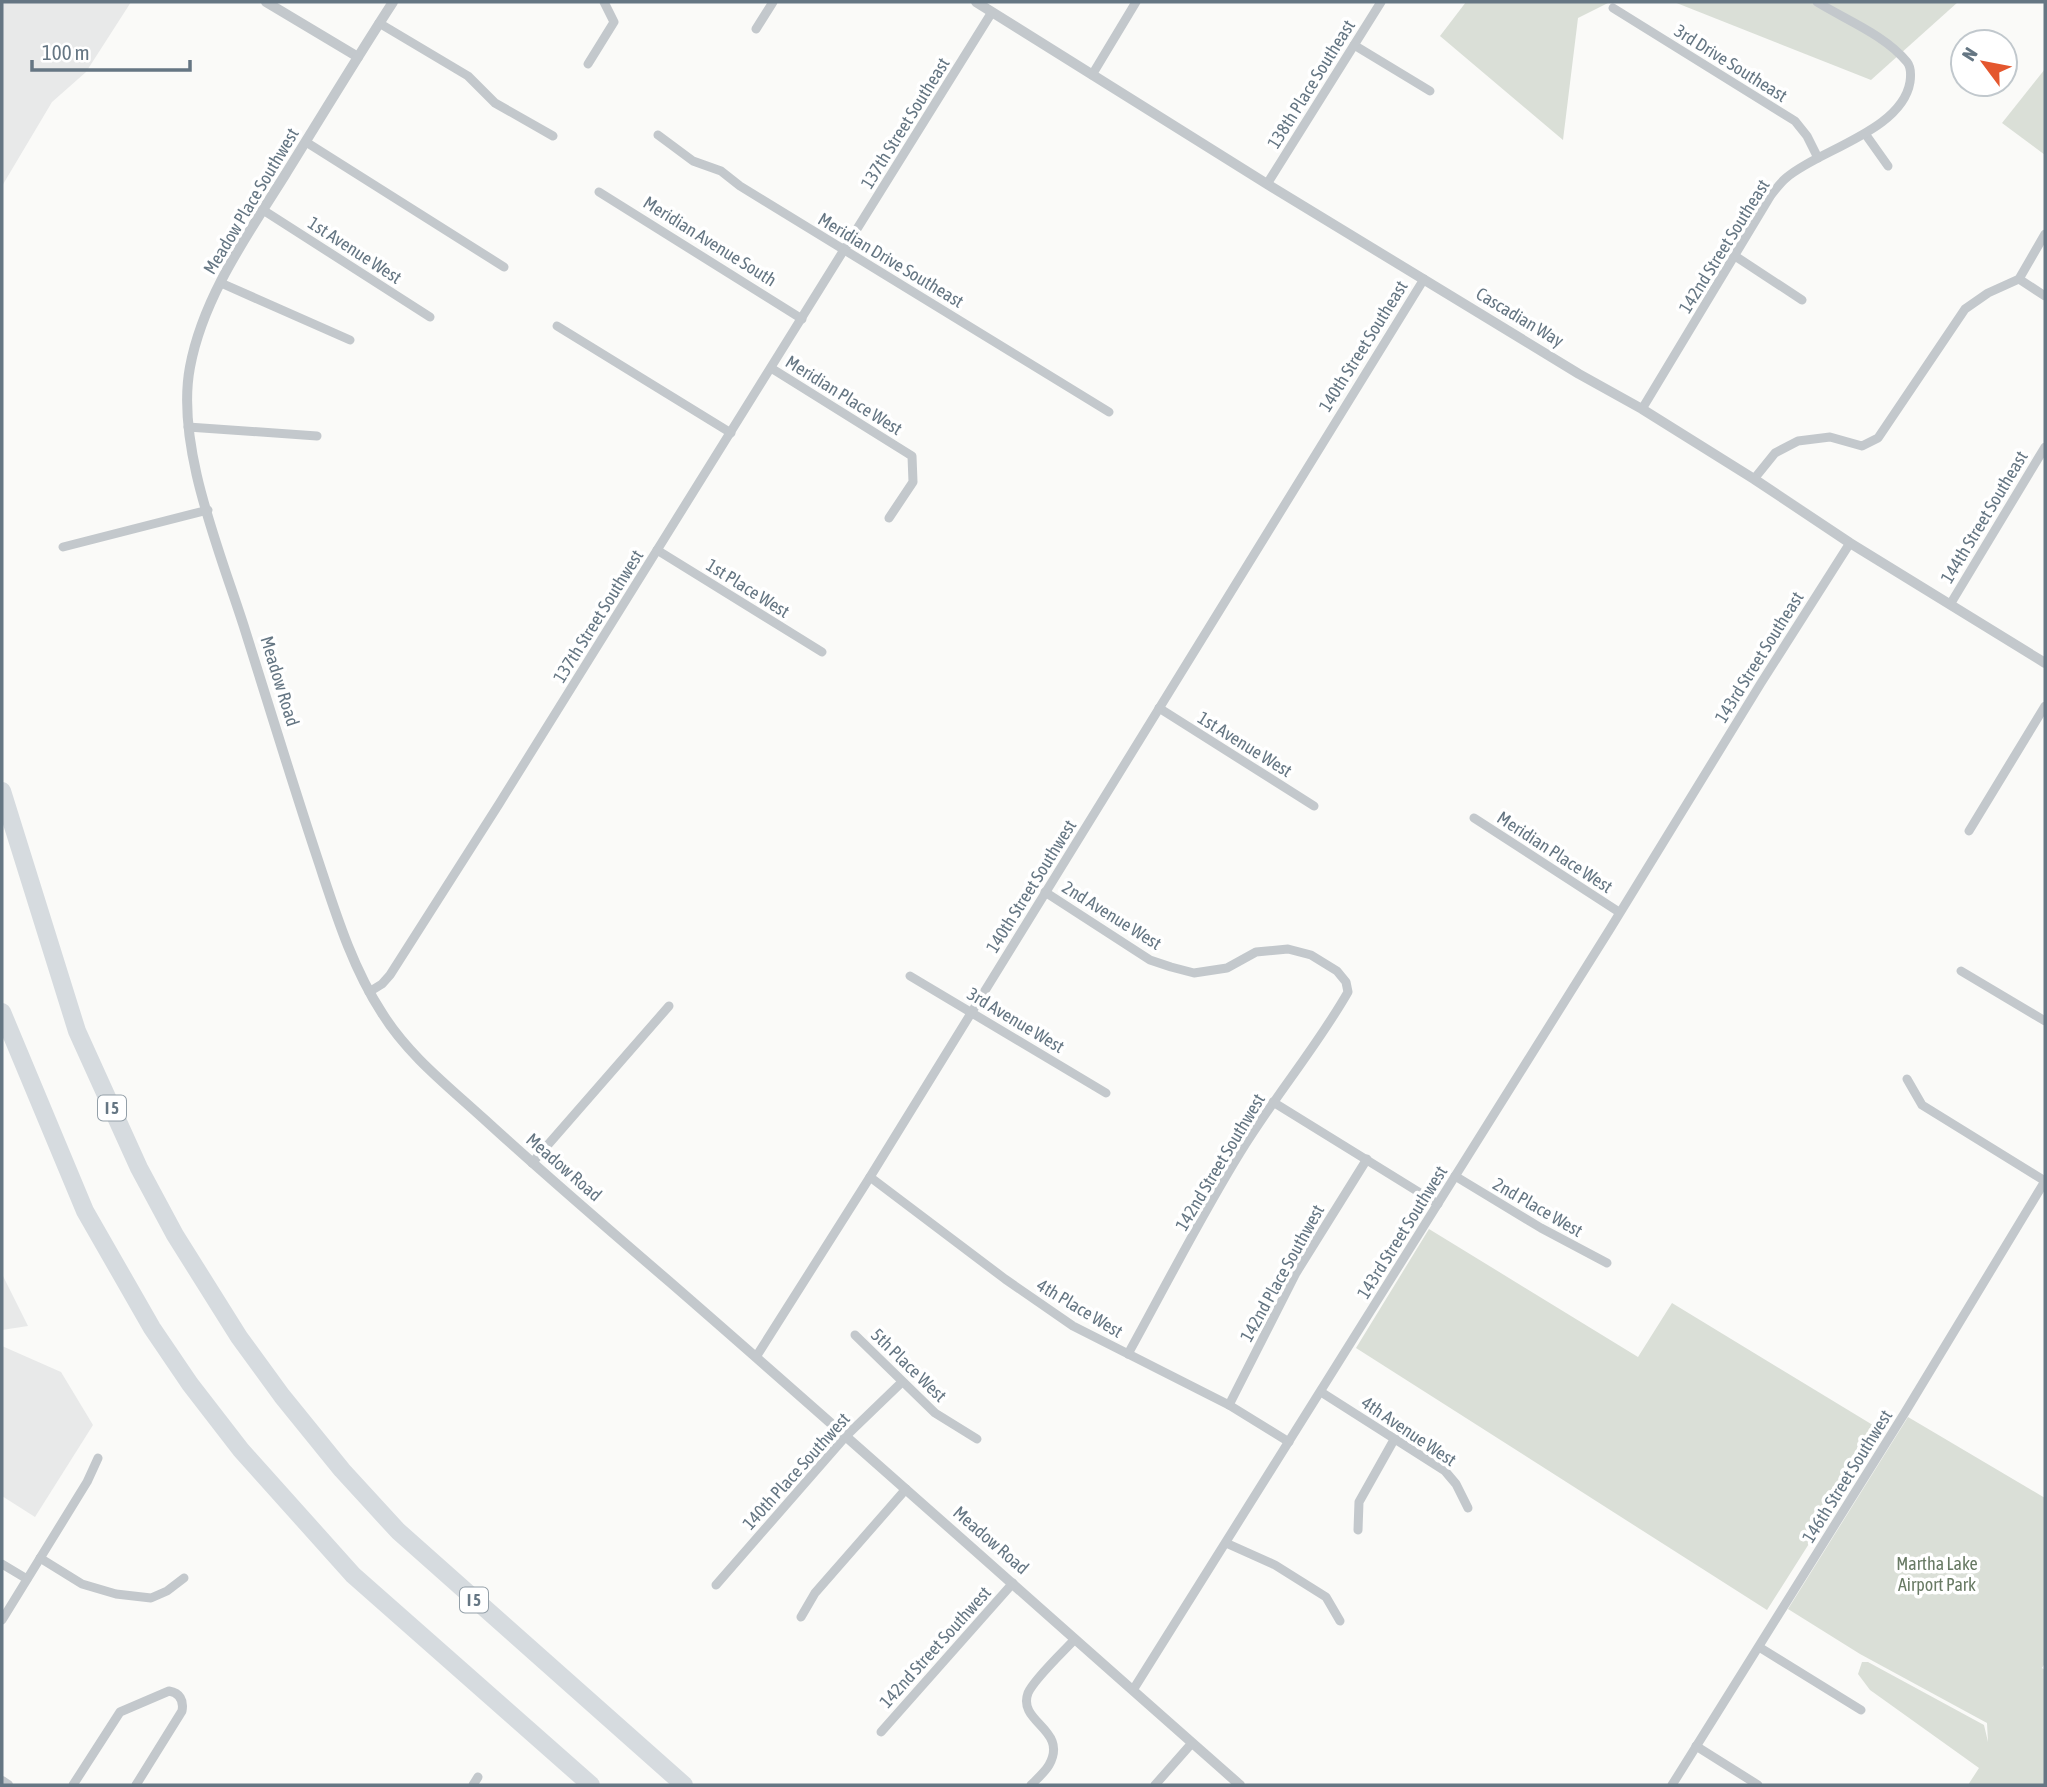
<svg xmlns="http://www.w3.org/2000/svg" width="2047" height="1787" viewBox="0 0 2047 1787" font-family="'Asap Condensed',sans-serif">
  <rect width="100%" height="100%" fill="#fafaf8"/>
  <g fill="#e8e9e9">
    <path d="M 2,2 L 131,2 L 86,72 L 52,102 L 2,186 Z"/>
    <path d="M 2,1274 L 28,1326 L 2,1330 Z"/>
    <path d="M 2,1346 L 61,1372 L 93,1425 L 35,1517 L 2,1496 Z"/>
  </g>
  <g fill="#dadfd7">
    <path d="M 1466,2 L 1610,2 L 1578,18 L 1563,140 L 1440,36 Z"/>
    <path d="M 1674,2 L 1958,2 L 1871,80 Z"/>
    <path d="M 2045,69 L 2045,155 L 2002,123 Z"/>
    <path d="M 1429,1229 L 1638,1357 L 1672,1303 L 1881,1430 L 1767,1610 L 1356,1348 Z"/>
    <path d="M 1908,1417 L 2045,1498 L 2045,1663 L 2042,1668 L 2045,1670 L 2045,1785 L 1968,1785 L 1979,1768 L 1870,1690 L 1858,1674 L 1862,1662 L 1868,1662 L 1984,1725 L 1988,1742 L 1987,1723 L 1860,1654 L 1788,1609 Z"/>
  </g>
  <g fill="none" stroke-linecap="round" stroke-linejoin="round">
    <g stroke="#c3c8cc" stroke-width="9">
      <path d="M 1613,8 L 1795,121 L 1807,136 L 1818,158"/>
      <path d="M 379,23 L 468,76 L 495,103 L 553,136"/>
      <path d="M 756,29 L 773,2"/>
      <path d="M 1354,45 L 1430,91"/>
      <path d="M 588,64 L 614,22 L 604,2"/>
      <path d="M 1092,75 L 1136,2"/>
      <path d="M 658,135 L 693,161 L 721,171 L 740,186 L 1109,412"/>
      <path d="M 1866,135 L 1888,166"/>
      <path d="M 306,142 L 504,267"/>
      <path d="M 1267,184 L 1381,2"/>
      <path d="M 599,192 L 802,319"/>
      <path d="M 263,210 L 430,317"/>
      <path d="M 1735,256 L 1802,300"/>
      <path d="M 2019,279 L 2045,296"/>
      <path d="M 221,283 L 350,340"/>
      <path d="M 557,326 L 731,433"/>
      <path d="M 771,368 L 912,456 L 913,482 L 889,518"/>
      <path d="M 1642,409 L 1771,195 C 1776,189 1780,183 1786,178 C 1818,150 1902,131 1910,82 C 1911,75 1911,67 1907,62 C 1885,35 1846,20 1817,2"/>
      <path d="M 188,427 L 317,436"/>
      <path d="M 1754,479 L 1775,453 L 1798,441 L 1830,437 L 1862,446 L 1878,438 L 1965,309 L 1988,293 L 2019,279 L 2045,234"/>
      <path d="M 63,547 L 208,510"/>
      <path d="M 657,550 L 822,652"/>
      <path d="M 1951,603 L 2045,447"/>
      <path d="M 1159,708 L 1314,806"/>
      <path d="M 1474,818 L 1619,912"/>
      <path d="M 1969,831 L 2045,706"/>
      <path d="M 1045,892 L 1150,960 L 1171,967 L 1194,973 L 1227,968 L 1256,952 L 1288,949 L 1311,955 L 1337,971 L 1346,982 L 1348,992 C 1316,1048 1274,1097 1240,1153 C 1200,1218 1165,1287 1128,1354"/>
      <path d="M 1961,971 L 2045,1021"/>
      <path d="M 910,976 L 1106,1093"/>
      <path d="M 369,992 L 382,984 L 390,975 L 499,804 L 992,12"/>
      <path d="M 1273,1102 L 1438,1204"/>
      <path d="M 532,1163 L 669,1006"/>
      <path d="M 1455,1176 L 1541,1228 L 1607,1263"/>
      <path d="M 870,1177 L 1005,1279 L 1073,1326 L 1229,1405 L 1289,1442"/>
      <path d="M 855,1335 L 935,1413 L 977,1439"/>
      <path d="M 756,1357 L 870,1177 L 1424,279"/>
      <path d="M 1321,1392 L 1445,1471 L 1456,1484 L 1468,1508"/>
      <path d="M 1229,1405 L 1296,1273 L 1367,1159"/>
      <path d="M 1358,1530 L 1359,1502 L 1395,1438"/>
      <path d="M 1226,1543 L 1275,1565 L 1326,1597 L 1340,1621"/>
      <path d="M 40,1558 L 82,1584 L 116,1594 L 151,1598 L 167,1591 L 184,1578"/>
      <path d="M 2,1564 L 27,1579"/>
      <path d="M 716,1585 L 846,1436 L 902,1382"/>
      <path d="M 801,1617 L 815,1593 L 906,1489"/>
      <path d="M 2,1620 L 87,1482 L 98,1458"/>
      <path d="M 1759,1647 L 1861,1710"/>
      <path d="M 1133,1690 L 1610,929 L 1761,683 L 1850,543"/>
      <path d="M 881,1732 L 1013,1583"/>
      <path d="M 1696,1746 L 1758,1785"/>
      <path d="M 73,1785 L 120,1712 L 169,1691 C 180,1693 184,1700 182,1711 L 136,1785"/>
      <path d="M 473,1785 L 478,1777"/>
      <path d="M 1031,1785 C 1037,1779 1045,1772 1049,1765 C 1069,1729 1017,1723 1028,1693 C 1034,1679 1064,1651 1075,1639"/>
      <path d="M 1155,1785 L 1192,1743"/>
      <path d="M 1672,1785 L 1904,1414 L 2045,1181 L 1922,1105 L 1907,1079"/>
    </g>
    <g stroke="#c3c8cc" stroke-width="10">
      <path d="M 266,2 L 358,57"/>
      <path d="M 393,2 C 356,59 321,117 285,175 C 248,234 203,297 190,367 C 175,446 221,554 245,630 C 269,706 292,782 317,857 C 335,911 351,965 382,1013 C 408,1055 448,1086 484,1119 C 545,1175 608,1229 671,1283 C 862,1449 1050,1618 1240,1785"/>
      <path d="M 976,2 L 1267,184 L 1579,374 L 1642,409 L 1754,479 L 1850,543 L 2045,663"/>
      <path d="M 2,1781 L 8,1785"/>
    </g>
    <g stroke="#d6dbdf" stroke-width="18">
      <path d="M 2,791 L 77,1031 L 139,1168 L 175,1235 L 239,1337 L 282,1396 L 342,1470 L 398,1531 L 684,1785"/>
      <path d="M 2,1012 L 85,1211 L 152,1328 L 190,1384 L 241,1450 L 353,1575 L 591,1785"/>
    </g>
  </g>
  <g text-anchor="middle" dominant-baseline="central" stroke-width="7" stroke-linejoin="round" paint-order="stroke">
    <g fill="#fff" stroke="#939fa8" stroke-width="2">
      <rect x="98" y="1095.5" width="28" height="25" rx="5"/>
      <rect x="460" y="1587.5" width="28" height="25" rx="5"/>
    </g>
    <g font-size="16" font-weight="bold" fill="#657683">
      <text x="112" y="1108">I 5</text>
      <text x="474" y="1600">I 5</text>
    </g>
    <g font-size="18" fill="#657683" stroke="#fff">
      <text transform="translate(1731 63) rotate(32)">3rd Drive Southeast</text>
      <text transform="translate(1311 84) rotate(-58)">138th Place Southeast</text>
      <text transform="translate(905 123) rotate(-58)">137th Street Southeast</text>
      <text transform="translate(251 201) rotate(-59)">Meadow Place Southwest</text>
      <text transform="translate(710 241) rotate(32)">Meridian Avenue South</text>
      <text transform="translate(1724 246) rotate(-58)">142nd Street Southeast</text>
      <text transform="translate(355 250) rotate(33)">1st Avenue West</text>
      <text transform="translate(891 260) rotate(31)">Meridian Drive Southeast</text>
      <text transform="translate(1520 317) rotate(31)">Cascadian Way</text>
      <text transform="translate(1363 346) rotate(-58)">140th Street Southeast</text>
      <text transform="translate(844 395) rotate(32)">Meridian Place West</text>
      <text transform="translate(1984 517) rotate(-59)">144th Street Southeast</text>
      <text transform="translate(748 588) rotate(32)">1st Place West</text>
      <text transform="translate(598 616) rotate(-58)">137th Street Southwest</text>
      <text transform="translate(1759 657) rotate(-58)">143rd Street Southeast</text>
      <text transform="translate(280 681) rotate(73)">Meadow Road</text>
      <text transform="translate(1245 744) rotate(32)">1st Avenue West</text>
      <text transform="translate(1555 852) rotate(33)">Meridian Place West</text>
      <text transform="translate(1031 886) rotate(-58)">140th Street Southwest</text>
      <text transform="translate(1112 915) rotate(32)">2nd Avenue West</text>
      <text transform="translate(1016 1020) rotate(31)">3rd Avenue West</text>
      <text transform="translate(1220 1162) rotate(-59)">142nd Street Southwest</text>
      <text transform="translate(564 1167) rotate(41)">Meadow Road</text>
      <text transform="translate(1538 1207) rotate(30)">2nd Place West</text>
      <text transform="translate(1402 1232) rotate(-58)">143rd Street Southwest</text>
      <text transform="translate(1282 1273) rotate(-61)">142nd Place Southwest</text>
      <text transform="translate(1080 1308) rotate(31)">4th Place West</text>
      <text transform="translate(909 1365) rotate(44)">5th Place West</text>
      <text transform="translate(1409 1431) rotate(34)">4th Avenue West</text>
      <text transform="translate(796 1471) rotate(-48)">140th Place Southwest</text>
      <text transform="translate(1847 1476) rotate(-58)">146th Street Southwest</text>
      <text transform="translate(991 1540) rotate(41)">Meadow Road</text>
      <text transform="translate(935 1647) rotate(-48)">142nd Street Southwest</text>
    </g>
    <g font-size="18" fill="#687a64" stroke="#fff">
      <text x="1937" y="1563">Martha Lake<tspan x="1937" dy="21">Airport Park</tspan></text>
    </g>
  </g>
  <rect width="2047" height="1787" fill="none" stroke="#657683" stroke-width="7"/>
  <g transform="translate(1984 63) rotate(302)"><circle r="33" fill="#ffffff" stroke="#c1c8cd" stroke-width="2"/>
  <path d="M0-5L12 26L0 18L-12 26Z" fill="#e4572e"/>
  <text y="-10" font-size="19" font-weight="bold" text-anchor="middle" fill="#657683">N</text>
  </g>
  <path d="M32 60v10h158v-10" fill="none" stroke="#657683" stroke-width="3.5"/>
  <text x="42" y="60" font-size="21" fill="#657683" stroke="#ffffff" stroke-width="5" paint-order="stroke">100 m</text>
</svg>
